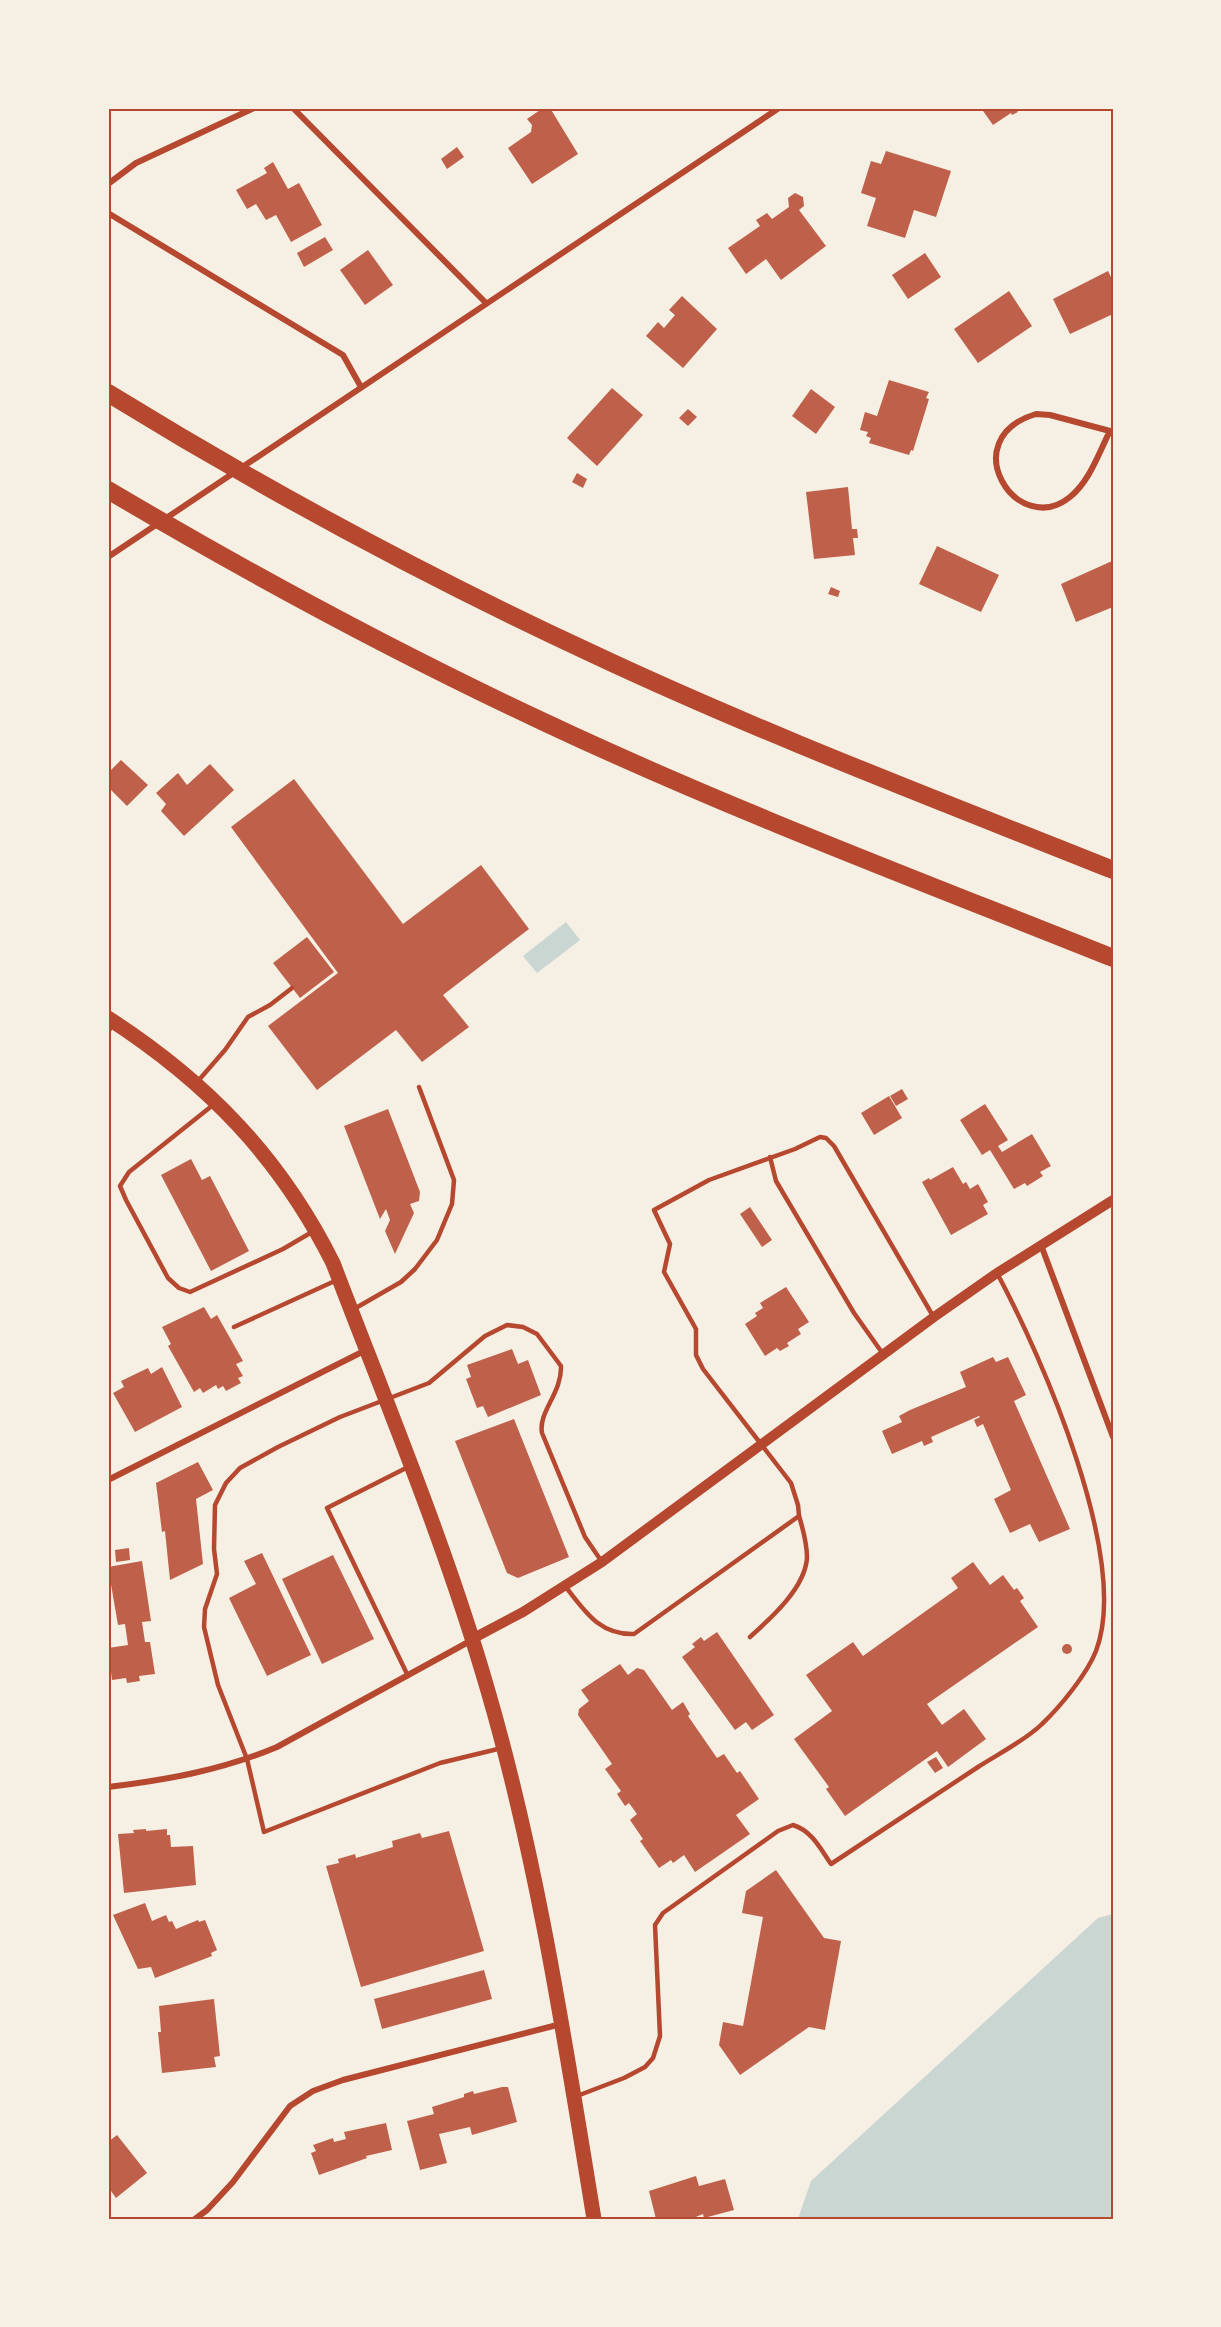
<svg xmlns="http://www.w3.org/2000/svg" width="1221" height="2327" viewBox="0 0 1221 2327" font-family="Quicksand,sans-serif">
  <rect width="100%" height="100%" fill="#f6efe4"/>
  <g fill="#c9d6d2">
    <path d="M 566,922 L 580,940 L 537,973 L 523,956 Z"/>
    <path d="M 1113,1914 L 1113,2219 L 798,2219 L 811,2181 L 1098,1918 Z"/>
  </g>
  <g fill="#bf614a">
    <path d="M 543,108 L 550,108 L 578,154 L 532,184 L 508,148 L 531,132 L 532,125 L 527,119 Z"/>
    <path d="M 981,108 L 1015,108 L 1018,112 L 1012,115 L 1011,113 L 993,125 Z"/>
    <path d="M 457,147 L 464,157 L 447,169 L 441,159 Z"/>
    <path d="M 886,151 L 951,171 L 936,217 L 914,210 L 905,238 L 867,226 L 876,198 L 861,193 L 871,161 L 881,164 Z"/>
    <path d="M 273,162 L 288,189 L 299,183 L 322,225 L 291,242 L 276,215 L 266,220 L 256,204 L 247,209 L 236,190 L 267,173 L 264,168 Z"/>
    <path d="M 795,193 L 803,197 L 804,206 L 799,210 L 826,246 L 781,280 L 766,259 L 746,274 L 728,248 L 760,226 L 756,220 L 767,213 L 772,219 L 789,207 L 788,198 Z"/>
    <path d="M 325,237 L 333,250 L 304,267 L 297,253 Z"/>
    <path d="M 368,250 L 393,285 L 365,305 L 340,270 Z"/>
    <path d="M 925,253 L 941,277 L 908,299 L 892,275 Z"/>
    <path d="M 1108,271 L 1113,281 L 1113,314 L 1070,334 L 1053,299 Z"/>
    <path d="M 1009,291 L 1032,326 L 978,363 L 954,329 Z"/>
    <path d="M 682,296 L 717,329 L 683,368 L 646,336 L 658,322 L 664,328 L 675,315 L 669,310 Z"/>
    <path d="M 889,380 L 929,392 L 926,398 L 929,399 L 913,451 L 911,450 L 909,455 L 869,443 L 871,438 L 866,436 L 868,432 L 860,430 L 865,412 L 877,416 Z"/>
    <path d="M 612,388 L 643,415 L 597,466 L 567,438 Z"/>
    <path d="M 811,389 L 835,407 L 816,434 L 792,416 Z"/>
    <path d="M 688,409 L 697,417 L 688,426 L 679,418 Z"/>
    <path d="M 577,473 L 587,479 L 583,488 L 572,482 Z"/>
    <path d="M 848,487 L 852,529 L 857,529 L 858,538 L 853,538 L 855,555 L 814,559 L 806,492 Z"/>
    <path d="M 937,546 L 999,575 L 981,612 L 919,584 Z"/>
    <path d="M 1112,561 L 1113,607 L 1076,622 L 1061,584 Z"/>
    <path d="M 831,587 L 840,591 L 838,597 L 828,594 Z"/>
    <path d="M 121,760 L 148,785 L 127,806 L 108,787 L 108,773 Z"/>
    <path d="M 210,764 L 234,790 L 184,836 L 161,811 L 166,804 L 156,793 L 178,773 L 187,785 Z"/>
    <path d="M 294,779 L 403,924 L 481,865 L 529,929 L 443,995 L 469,1027 L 422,1062 L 396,1030 L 317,1090 L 268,1026 L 338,973 L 231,827 Z"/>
    <path d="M 307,937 L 334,972 L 300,998 L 273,963 Z"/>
    <path d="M 902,1089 L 908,1099 L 896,1106 L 890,1096 Z"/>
    <path d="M 889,1096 L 902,1118 L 874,1135 L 861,1113 Z"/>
    <path d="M 985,1104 L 1008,1140 L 998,1146 L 1002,1152 L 1032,1134 L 1051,1166 L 1040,1172 L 1043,1176 L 1027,1186 L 1025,1183 L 1014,1189 L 990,1150 L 982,1155 L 960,1120 Z"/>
    <path d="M 388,1109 L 420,1192 L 419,1201 L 410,1204 L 414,1213 L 395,1254 L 385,1231 L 390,1220 L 386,1209 L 380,1219 L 344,1126 Z"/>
    <path d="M 191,1159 L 202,1180 L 210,1176 L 249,1251 L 211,1271 L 161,1175 Z"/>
    <path d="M 953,1167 L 963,1184 L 966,1182 L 970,1189 L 978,1184 L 988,1202 L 983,1205 L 988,1214 L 951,1235 L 922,1182 L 929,1178 L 930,1180 Z"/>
    <path d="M 750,1207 L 772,1240 L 762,1247 L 740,1214 Z"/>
    <path d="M 786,1287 L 809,1322 L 798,1329 L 801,1334 L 787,1343 L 789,1346 L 780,1351 L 777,1348 L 765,1356 L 745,1324 L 757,1316 L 755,1313 L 763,1308 L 760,1303 Z"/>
    <path d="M 204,1307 L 211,1319 L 217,1315 L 243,1361 L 236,1364 L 243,1376 L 238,1378 L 241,1383 L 226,1391 L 223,1386 L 218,1389 L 216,1385 L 203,1393 L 200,1388 L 194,1392 L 168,1346 L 171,1344 L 162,1327 Z"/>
    <path d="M 512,1349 L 518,1364 L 528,1360 L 541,1395 L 488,1417 L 483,1406 L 477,1408 L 466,1379 L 471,1377 L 467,1365 Z"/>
    <path d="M 993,1357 L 996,1362 L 1008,1357 L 1026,1395 L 1014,1401 L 1070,1529 L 1039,1542 L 1030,1524 L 1010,1533 L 994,1499 L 1011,1490 L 983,1424 L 977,1427 L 974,1420 L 980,1417 L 979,1416 L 931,1437 L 933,1442 L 924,1446 L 922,1441 L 892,1454 L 882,1431 L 902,1422 L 899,1416 L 910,1410 L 966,1387 L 960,1372 Z"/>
    <path d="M 162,1367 L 182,1407 L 135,1432 L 113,1393 L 124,1387 L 121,1381 L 148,1368 L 151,1374 Z"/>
    <path d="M 514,1419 L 569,1557 L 518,1578 L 507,1573 L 455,1441 Z"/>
    <path d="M 198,1462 L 213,1490 L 196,1499 L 203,1564 L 170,1580 L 165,1531 L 162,1532 L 156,1483 Z"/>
    <path d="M 129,1548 L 130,1560 L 116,1562 L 115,1550 Z"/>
    <path d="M 262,1553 L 311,1655 L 267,1676 L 229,1598 L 256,1584 L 244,1561 Z"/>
    <path d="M 333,1555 L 374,1639 L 322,1664 L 282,1579 Z"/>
    <path d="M 142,1561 L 151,1621 L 142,1622 L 145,1642 L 150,1642 L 155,1674 L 139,1676 L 140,1681 L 127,1683 L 126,1678 L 112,1680 L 108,1648 L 128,1645 L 125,1624 L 118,1625 L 108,1567 Z"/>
    <path d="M 973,1562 L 990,1585 L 1003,1575 L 1014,1590 L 1017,1588 L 1024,1598 L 1020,1601 L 1038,1627 L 927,1704 L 942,1725 L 964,1709 L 986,1739 L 948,1767 L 937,1751 L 845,1816 L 826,1789 L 829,1787 L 794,1739 L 832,1711 L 806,1675 L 853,1642 L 863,1656 L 958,1588 L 951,1578 Z"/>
    <path d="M 717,1632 L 774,1715 L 752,1730 L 746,1722 L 735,1730 L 682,1657 L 695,1647 L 692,1644 L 701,1637 L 704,1641 Z"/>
    <circle cx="1067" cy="1649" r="5"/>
    <path d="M 620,1664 L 628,1675 L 637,1668 L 644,1670 L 672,1710 L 683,1702 L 690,1714 L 688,1716 L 717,1758 L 724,1754 L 737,1773 L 740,1771 L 759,1799 L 736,1815 L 750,1834 L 695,1872 L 684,1855 L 673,1863 L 671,1860 L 659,1868 L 640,1841 L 643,1839 L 630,1820 L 637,1814 L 629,1803 L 625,1806 L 617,1794 L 621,1791 L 605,1769 L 612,1764 L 578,1715 L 579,1709 L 589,1701 L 581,1690 Z"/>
    <path d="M 936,1757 L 943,1768 L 935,1773 L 927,1762 Z"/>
    <path d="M 146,1829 L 146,1831 L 167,1829 L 167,1835 L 170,1835 L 171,1847 L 193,1846 L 196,1885 L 124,1893 L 118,1834 L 134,1833 L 133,1830 Z"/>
    <path d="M 449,1831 L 484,1951 L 361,1987 L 326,1866 L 339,1863 L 338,1859 L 355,1854 L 356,1858 L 393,1847 L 392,1841 L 420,1833 L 422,1838 Z"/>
    <path d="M 776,1870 L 824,1938 L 841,1941 L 825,2030 L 809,2027 L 740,2075 L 719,2045 L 723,2022 L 743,2026 L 763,1917 L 742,1913 L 746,1891 Z"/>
    <path d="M 145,1903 L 152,1921 L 166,1915 L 169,1922 L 172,1921 L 176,1929 L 198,1920 L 199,1922 L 205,1920 L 217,1950 L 211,1953 L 212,1956 L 155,1978 L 151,1967 L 138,1969 L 113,1915 Z"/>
    <path d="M 484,1970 L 492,1999 L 382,2029 L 374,1999 Z"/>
    <path d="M 214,1999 L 220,2056 L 214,2057 L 216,2067 L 162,2073 L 158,2032 L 161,2032 L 159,2006 Z"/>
    <path d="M 502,2087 L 508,2087 L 517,2122 L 472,2135 L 470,2127 L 439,2134 L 447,2163 L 420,2170 L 407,2121 L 434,2114 L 432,2107 L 464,2097 L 464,2094 L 473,2091 L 474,2094 Z"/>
    <path d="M 386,2123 L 392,2150 L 366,2156 L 367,2158 L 319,2175 L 311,2153 L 316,2151 L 313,2145 L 333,2138 L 334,2142 L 346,2139 L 344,2132 Z"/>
    <path d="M 117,2135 L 147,2173 L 116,2198 L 111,2191 L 108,2194 L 108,2142 Z"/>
    <path d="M 696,2176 L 699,2186 L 725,2179 L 734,2210 L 704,2218 L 703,2214 L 691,2219 L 656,2219 L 649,2191 Z"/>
  </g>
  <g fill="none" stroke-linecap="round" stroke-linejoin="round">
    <g stroke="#b5482f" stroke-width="4.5">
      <path d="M 108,1032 L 113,1024"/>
      <path d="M 198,1081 L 225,1050 L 248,1017 L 270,1005 L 292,988"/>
      <path d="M 213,1105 L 129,1172 L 120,1186 L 126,1200 L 168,1278 L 179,1288 L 190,1292 L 283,1249 L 312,1232"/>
      <path d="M 770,1157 L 776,1181 L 854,1313 L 883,1354"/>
      <path d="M 354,1309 L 401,1282 L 415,1269 L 437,1240 L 452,1204 L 454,1180 L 419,1087"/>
      <path d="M 234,1327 L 337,1280"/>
      <path d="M 565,1586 C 585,1611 599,1635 634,1634 L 799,1516 L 798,1505 L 791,1483 L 703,1369 L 696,1355 L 696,1329 L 664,1272 L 670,1244 L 654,1210 L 709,1180 L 795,1149 L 820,1137 L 826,1138 L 834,1146 L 933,1316"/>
      <path d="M 750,1637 C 771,1618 805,1588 807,1558 C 807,1544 803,1529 799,1516"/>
      <path d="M 408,1676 L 327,1508 L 410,1466"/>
      <path d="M 502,1748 L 440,1763 L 264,1832 L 247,1759 L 218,1685 L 204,1627 L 205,1609 L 217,1574 L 214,1549 L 215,1505 L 226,1483 L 240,1468 L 278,1447 L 340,1417 L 429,1383 L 485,1336 L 507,1325 L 523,1327 L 537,1334 L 561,1366 C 562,1393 538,1412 542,1433 L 585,1537 L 602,1562"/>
      <path d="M 577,2096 L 624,2078 L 645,2067 L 653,2058 L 660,2036 L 655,1925 L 663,1913 L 778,1831 L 793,1825 C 812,1831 820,1848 831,1864 C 880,1832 929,1799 978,1767 C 998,1754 1026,1740 1042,1724 C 1060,1707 1087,1674 1096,1651 C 1131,1559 1042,1357 997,1273"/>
    </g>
    <g stroke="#b5482f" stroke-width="6">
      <path d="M 293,108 L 486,303"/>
      <path d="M 108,184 L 136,163 L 254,108"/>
      <path d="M 108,213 L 343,355 L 361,387"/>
      <path d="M 1036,414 L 1050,415 L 1110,431 C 1099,452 1090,481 1070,497 C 1017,540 953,439 1036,414 Z"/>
      <path d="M 108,557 L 779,108"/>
      <path d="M 1041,1245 L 1113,1437"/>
      <path d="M 108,1480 L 366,1350"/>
      <path d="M 108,1787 C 167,1780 222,1770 277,1747 L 472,1640"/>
      <path d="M 195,2219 L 207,2210 L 233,2182 L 290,2106 L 313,2091 L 343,2080 L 561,2024"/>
    </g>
    <path stroke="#b5482f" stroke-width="10" d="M 472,1639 L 523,1612 L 602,1562 L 934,1317 L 997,1273 L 1113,1200"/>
    <path stroke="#b5482f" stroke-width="15" d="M 108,1018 C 207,1082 280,1157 333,1263 C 387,1405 446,1545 488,1691 C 538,1863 565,2042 594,2219"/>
    <g stroke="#b5482f" stroke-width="18">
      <path d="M 108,393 C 264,489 425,576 591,653 C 761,733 938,800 1113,870"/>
      <path d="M 108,490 C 250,574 396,653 546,723 C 731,810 923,882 1113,958"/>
    </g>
  </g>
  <rect width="1221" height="2327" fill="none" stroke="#f6efe4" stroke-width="219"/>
  <rect x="110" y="110" width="1002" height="2108" fill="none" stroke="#b5482f" stroke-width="2"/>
</svg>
